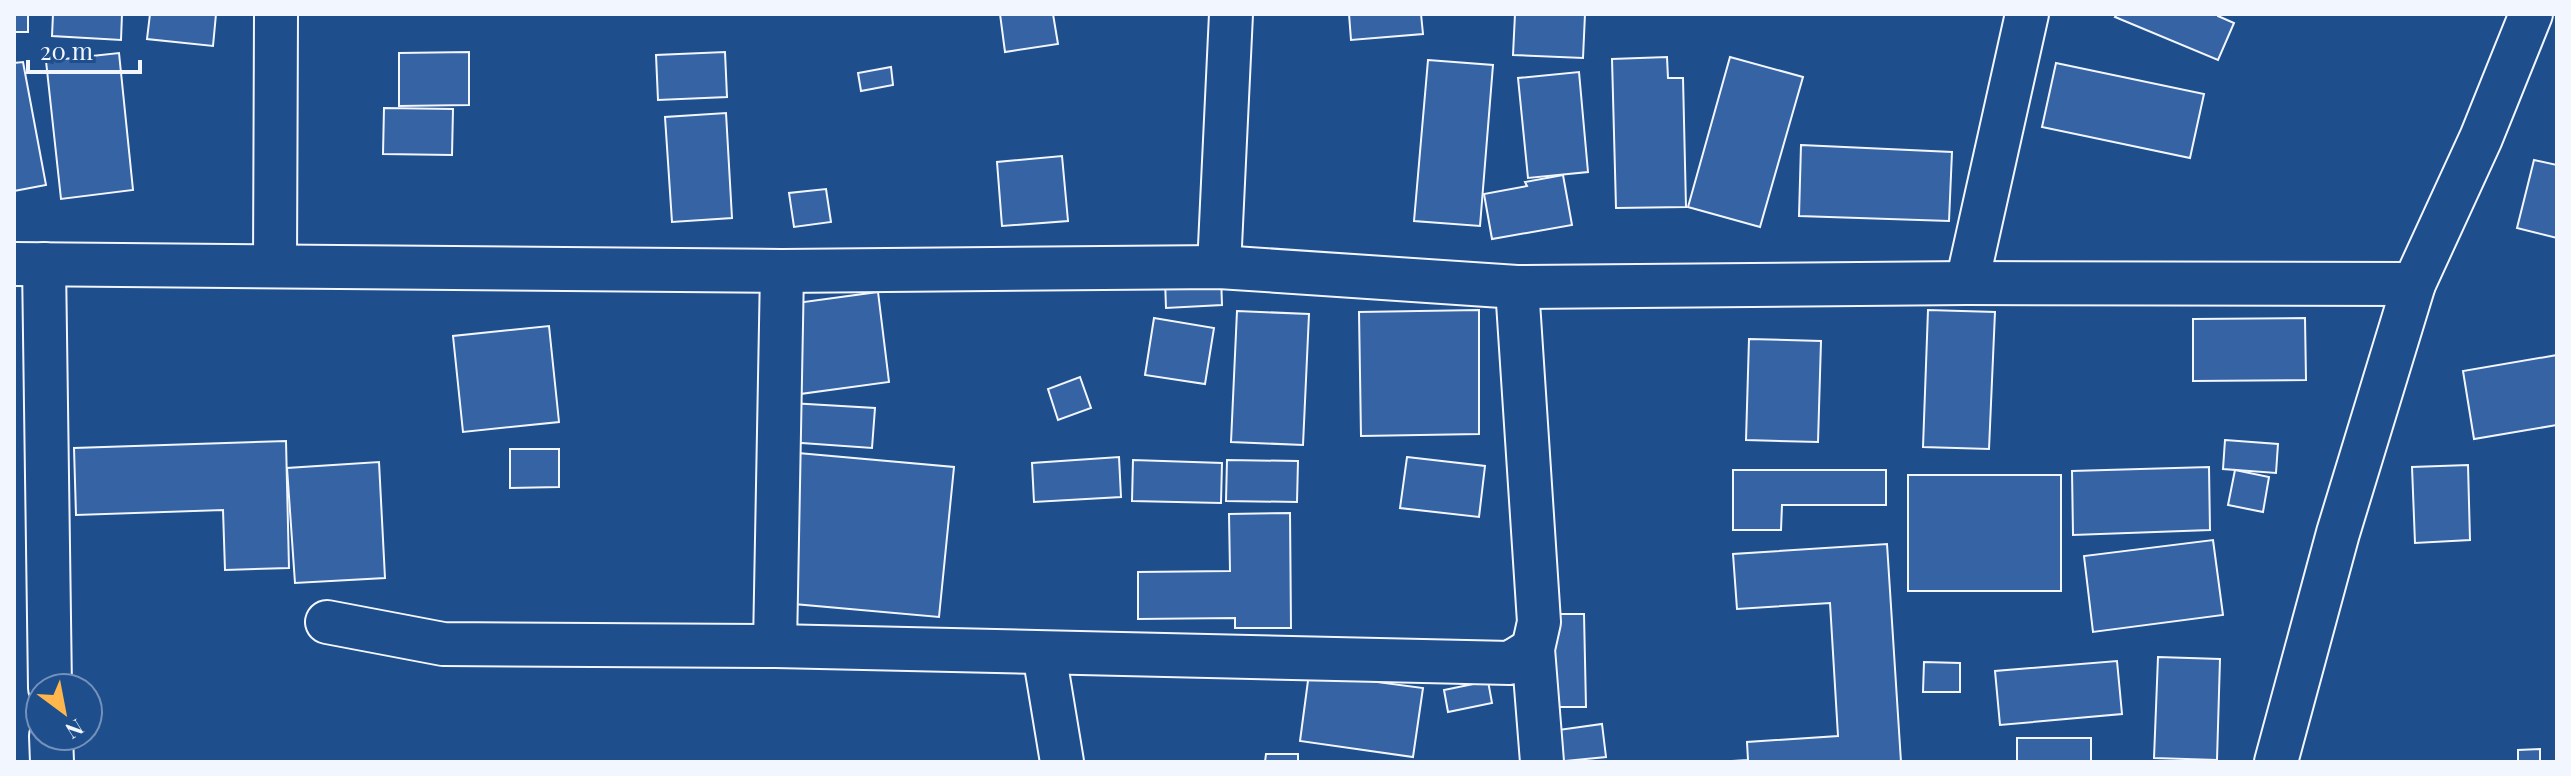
<svg xmlns="http://www.w3.org/2000/svg" width="2571" height="776" viewBox="0 0 2571 776" font-family="'Playfair Display',serif">
  <rect width="100%" height="100%" fill="#1f4e8c"/>
  <g fill="#3563a3" stroke="#f2f6ff" stroke-width="2">
    <rect x="14" y="14" width="14" height="18"/>
    <path d="M 53,14 L 122,14 L 121,40 L 52,36 Z"/>
    <path d="M 150,14 L 216,14 L 213,46 L 147,39 Z"/>
    <path d="M 1000,14 L 1053,14 L 1058,44 L 1005,52 Z"/>
    <path d="M 1349,14 L 1421,14 L 1423,34 L 1351,40 Z"/>
    <path d="M 1515,14 L 1585,14 L 1583,58 L 1513,55 Z"/>
    <path d="M 2117,14 L 2218,14 L 2218,16 L 2234,23 L 2218,60 L 2115,17 Z"/>
    <path d="M 469,52 L 469,105 L 399,106 L 399,53 Z"/>
    <path d="M 725,52 L 727,97 L 658,100 L 656,55 Z"/>
    <path d="M 119,53 L 133,190 L 61,199 L 46,61 Z"/>
    <path d="M 1667,57 L 1668,78 L 1683,78 L 1686,207 L 1616,208 L 1612,59 Z"/>
    <path d="M 1730,57 L 1803,77 L 1760,227 L 1688,207 Z"/>
    <path d="M 1428,60 L 1493,65 L 1480,226 L 1414,221 Z"/>
    <path d="M 23,62 L 46,185 L 14,191 L 14,63 Z"/>
    <path d="M 2056,63 L 2204,94 L 2190,158 L 2042,127 Z"/>
    <path d="M 891,67 L 893,85 L 861,91 L 858,73 Z"/>
    <path d="M 1579,72 L 1588,172 L 1528,178 L 1518,78 Z"/>
    <path d="M 384,108 L 453,109 L 452,155 L 383,154 Z"/>
    <path d="M 726,113 L 732,218 L 672,222 L 665,117 Z"/>
    <path d="M 1801,145 L 1952,152 L 1949,221 L 1799,216 Z"/>
    <path d="M 1062,156 L 1068,221 L 1002,226 L 997,162 Z"/>
    <path d="M 2534,160 L 2557,165 L 2557,238 L 2517,228 Z"/>
    <path d="M 1563,175 L 1572,225 L 1492,239 L 1484,194 L 1527,186 L 1525,182 Z"/>
    <path d="M 826,189 L 831,222 L 794,227 L 789,193 Z"/>
    <path d="M 1221,276 L 1222,305 L 1166,308 L 1165,280 Z"/>
    <path d="M 878,292 L 889,382 L 800,394 L 789,304 Z"/>
    <path d="M 1479,310 L 1479,434 L 1361,436 L 1359,312 Z"/>
    <path d="M 1928,310 L 1995,312 L 1989,449 L 1923,447 Z"/>
    <path d="M 1237,311 L 1309,314 L 1303,445 L 1231,442 Z"/>
    <path d="M 1154,318 L 1214,328 L 1205,384 L 1145,375 Z"/>
    <path d="M 2305,318 L 2306,380 L 2193,381 L 2193,319 Z"/>
    <path d="M 549,326 L 559,422 L 463,432 L 453,336 Z"/>
    <path d="M 1749,339 L 1821,341 L 1818,442 L 1746,440 Z"/>
    <path d="M 2557,355 L 2557,425 L 2474,439 L 2463,371 Z"/>
    <path d="M 1080,377 L 1091,408 L 1058,420 L 1048,389 Z"/>
    <path d="M 790,403 L 875,408 L 872,448 L 788,442 Z"/>
    <path d="M 2225,440 L 2278,444 L 2276,473 L 2223,469 Z"/>
    <path d="M 286,441 L 289,568 L 225,570 L 223,510 L 76,515 L 74,448 Z"/>
    <path d="M 510,449 L 559,449 L 559,487 L 510,488 Z"/>
    <path d="M 798,453 L 954,467 L 939,617 L 783,603 Z"/>
    <path d="M 1119,457 L 1121,497 L 1034,502 L 1032,463 Z"/>
    <path d="M 1407,457 L 1485,466 L 1479,517 L 1400,508 Z"/>
    <path d="M 1133,460 L 1222,463 L 1221,503 L 1132,501 Z"/>
    <path d="M 1227,460 L 1298,461 L 1297,502 L 1226,501 Z"/>
    <path d="M 379,462 L 385,578 L 295,583 L 287,468 Z"/>
    <path d="M 2468,465 L 2470,540 L 2415,543 L 2412,467 Z"/>
    <path d="M 2209,467 L 2210,530 L 2073,535 L 2072,471 Z"/>
    <path d="M 1733,470 L 1886,470 L 1886,505 L 1782,505 L 1781,530 L 1733,530 Z"/>
    <path d="M 2235,470 L 2269,477 L 2263,512 L 2228,505 Z"/>
    <rect x="1908" y="475" width="153" height="116"/>
    <path d="M 1290,513 L 1291,628 L 1235,628 L 1235,618 L 1138,619 L 1138,572 L 1230,571 L 1229,514 Z"/>
    <path d="M 2213,540 L 2223,615 L 2093,632 L 2084,556 Z"/>
    <path d="M 1887,544 L 1901,762 L 1716,762 L 1748,760 L 1747,742 L 1838,736 L 1830,603 L 1737,609 L 1733,554 Z"/>
    <path d="M 1553,614 L 1584,614 L 1586,707 L 1554,707 Z"/>
    <path d="M 2158,657 L 2220,659 L 2217,760 L 2154,758 Z"/>
    <path d="M 2117,661 L 2122,714 L 2000,725 L 1995,671 Z"/>
    <path d="M 1924,662 L 1960,663 L 1960,692 L 1923,692 Z"/>
    <path d="M 1309,673 L 1423,688 L 1413,757 L 1300,741 Z"/>
    <path d="M 1488,681 L 1492,703 L 1448,712 L 1444,690 Z"/>
    <path d="M 1602,724 L 1606,757 L 1555,762 L 1551,731 Z"/>
    <rect x="2017" y="738" width="74" height="24"/>
    <path d="M 2540,749 L 2540,762 L 2518,762 L 2518,750 Z"/>
    <path d="M 1266,754 L 1298,754 L 1298,762 L 1265,762 Z"/>
  </g>
  <g fill="none" stroke-linecap="round" stroke-linejoin="round">
    <g stroke="#f2f6ff" stroke-width="46">
      <g id="minor">
        <path d="M 14,264 L 782,271 L 1219,267 L 1517,287 L 1967,283 L 2414,284"/>
        <path d="M 44,264 L 50,688"/>
        <path d="M 275,265 L 276,14"/>
        <path d="M 1219,267 L 1231,14"/>
        <path d="M 1967,283 L 2027,14"/>
        <path d="M 1517,287 L 1539,622 L 1533,649 L 1542,762"/>
        <path d="M 327,622 L 443,644 L 775,646 L 1510,663 L 1533,649"/>
        <path d="M 775,646 L 782,271"/>
        <path d="M 1044,653 L 1062,762"/>
        <path d="M 51,736 L 52,762"/>
        <path d="M 2276,762 L 2338,533 L 2414,284 L 2481,138 L 2531,14"/>
      </g>
    </g>
    <use href="#minor" stroke="#1f4e8c" stroke-width="42"/>
  </g>
  <rect width="2571" height="776" fill="none" stroke="#f2f6ff" stroke-width="32"/>
  <g transform="translate(64 712) rotate(148)"><circle r="38" fill="#1f4e8c" stroke="#7391ba" stroke-width="2"/>
  <path d="M0-6L14 30L0 20L-14 30Z" fill="#ffb74d"/>
  <text y="-12" font-size="22" font-weight="bold" text-anchor="middle" fill="#f2f6ff">N</text>
  </g>
  <path d="M28 60v12h112v-12" fill="none" stroke="#f2f6ff" stroke-width="4"/>
  <text x="40" y="60" font-size="24" fill="#f2f6ff" stroke="#1f4e8c" stroke-width="6" paint-order="stroke">20 m</text>
</svg>
